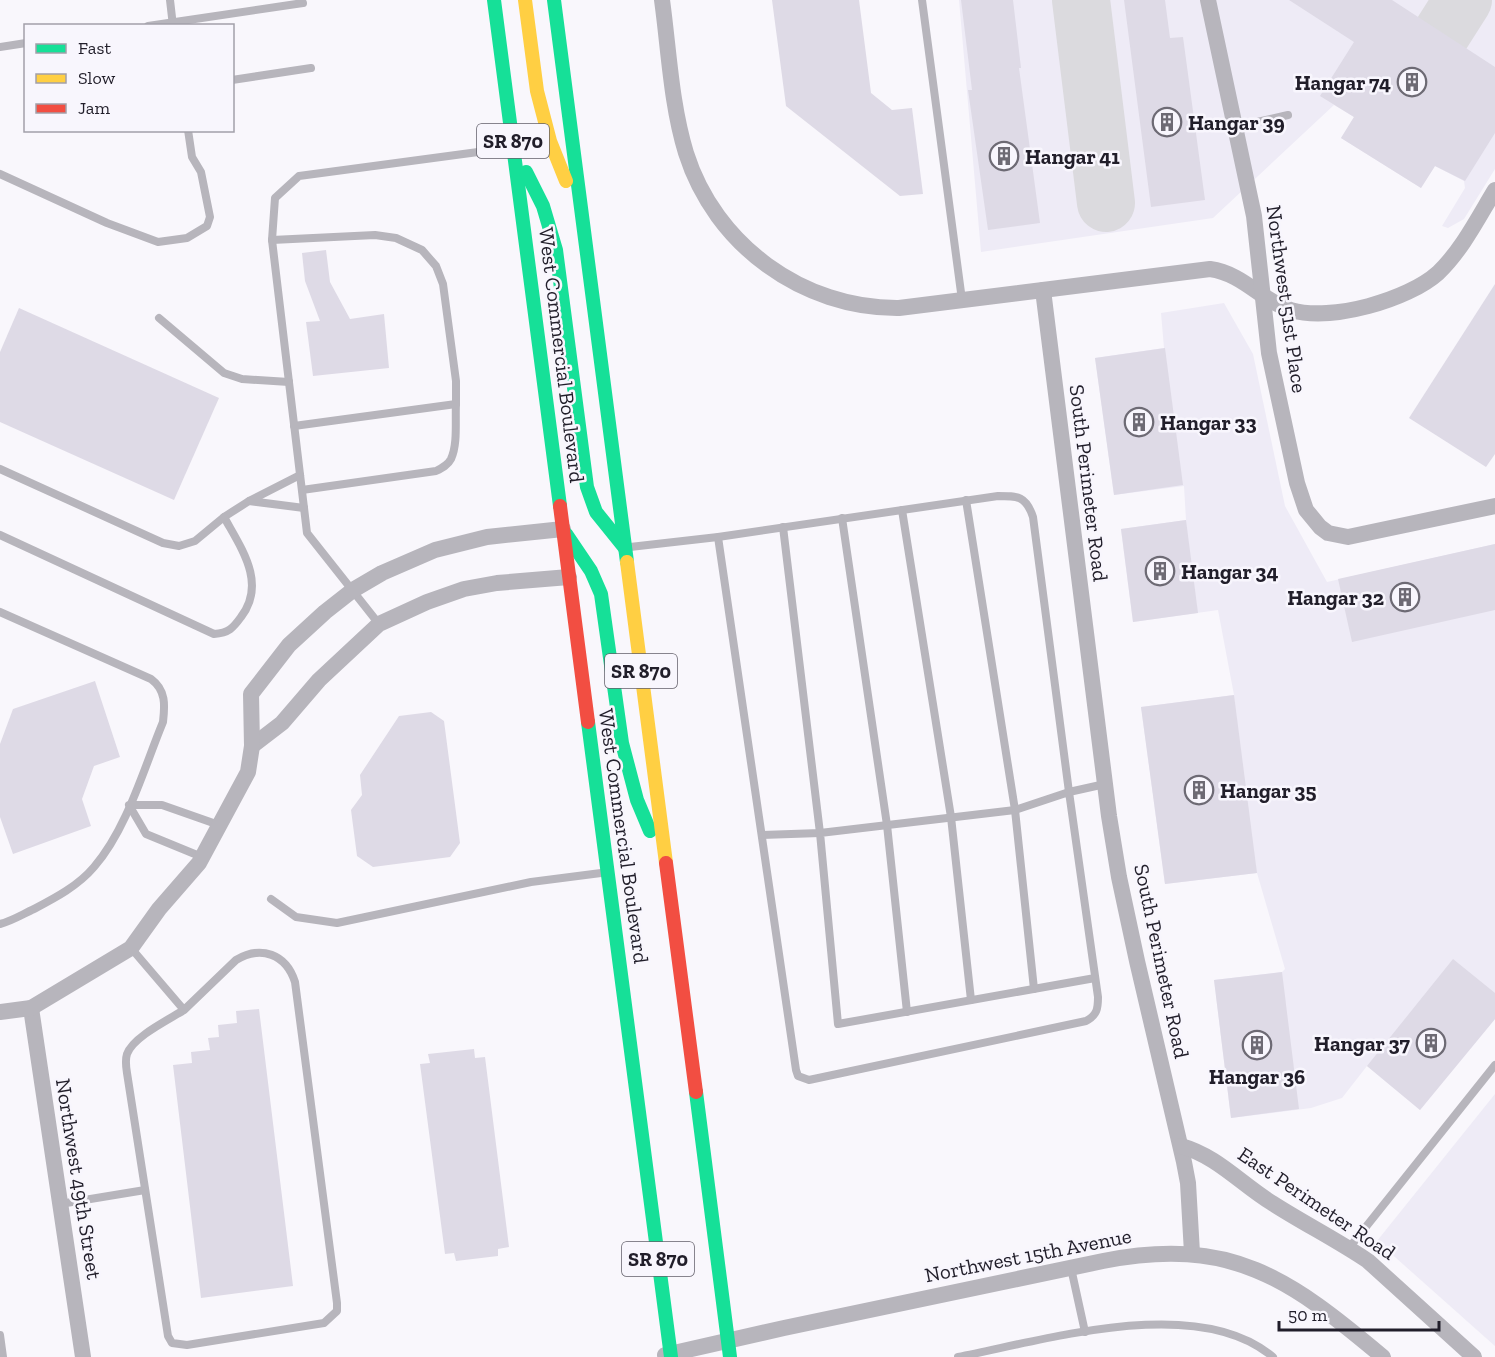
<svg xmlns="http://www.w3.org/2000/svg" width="1495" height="1357" viewBox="0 0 1495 1357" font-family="'Zilla Slab',serif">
  <rect width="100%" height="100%" fill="#f9f7fc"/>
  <g fill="#eeebf6">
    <path d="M 959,0 L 1495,0 L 1495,169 L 1464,219 L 1448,228 L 1442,226 L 1465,188 L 1464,181 L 1435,166 L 1421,188 L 1341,138 L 1354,117 L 1334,105 L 1213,218 L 981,252 Z"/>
    <path d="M 1224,303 L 1253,354 L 1285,506 L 1327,582 L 1495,544 L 1495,1019 L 1420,1110 L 1367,1066 L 1342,1098 L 1311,1108 L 1231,1118 L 1214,980 L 1282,972 L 1285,969 L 1257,873 L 1165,884 L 1141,707 L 1234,695 L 1218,610 L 1133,622 L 1121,529 L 1186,520 L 1184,486 L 1114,495 L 1095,358 L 1164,348 L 1161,313 Z"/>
    <path d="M 1495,1094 L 1495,1346 L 1377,1241 Z"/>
  </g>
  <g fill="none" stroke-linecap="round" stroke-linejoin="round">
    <g stroke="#dbdade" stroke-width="58">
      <path d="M 1081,0 L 1106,203"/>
      <path d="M 1442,33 L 1463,0"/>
    </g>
  </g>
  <g fill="#dedae6">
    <path d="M 772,0 L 859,0 L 871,93 L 892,110 L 912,108 L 923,194 L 900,196 L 786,106 Z"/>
    <path d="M 961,0 L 1013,0 L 1021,68 L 1019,68 L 1040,223 L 988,230 L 968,90 L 972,90 Z"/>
    <path d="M 1124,0 L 1165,0 L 1170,38 L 1183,37 L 1205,200 L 1151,207 Z"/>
    <path d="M 1289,0 L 1392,0 L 1495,67 L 1495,133 L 1465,181 L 1435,166 L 1421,188 L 1341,138 L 1354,117 L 1320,96 L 1354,42 Z"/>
    <path d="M 326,250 L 330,282 L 350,319 L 384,314 L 389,368 L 313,376 L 306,322 L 320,321 L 305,281 L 302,253 Z"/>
    <path d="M 1495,284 L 1495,454 L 1486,467 L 1409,418 Z"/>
    <path d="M 19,308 L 219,398 L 174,500 L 0,422 L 0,352 Z"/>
    <path d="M 1165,348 L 1183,485 L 1114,495 L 1095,358 Z"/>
    <path d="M 1186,520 L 1198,613 L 1133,622 L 1121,529 Z"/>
    <path d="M 1495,544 L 1495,610 L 1352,642 L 1338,579 Z"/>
    <path d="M 95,681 L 120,757 L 94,766 L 82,799 L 91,826 L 13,854 L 0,817 L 0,744 L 13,709 Z"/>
    <path d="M 1234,695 L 1257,873 L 1165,884 L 1141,707 Z"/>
    <path d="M 431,712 L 444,721 L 460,843 L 450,857 L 373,867 L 357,856 L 351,810 L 362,795 L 360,775 L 399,716 Z"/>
    <path d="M 1453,959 L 1495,993 L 1495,1019 L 1420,1110 L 1367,1066 Z"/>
    <path d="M 1282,972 L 1299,1109 L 1231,1118 L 1214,980 Z"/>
    <path d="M 259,1009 L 293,1286 L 201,1298 L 173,1065 L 192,1063 L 191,1052 L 210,1050 L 208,1038 L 219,1037 L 218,1025 L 237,1023 L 236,1011 Z"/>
    <path d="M 474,1049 L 475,1058 L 485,1057 L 509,1247 L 498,1249 L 498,1256 L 456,1261 L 454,1253 L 445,1254 L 420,1064 L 430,1063 L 428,1054 Z"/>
  </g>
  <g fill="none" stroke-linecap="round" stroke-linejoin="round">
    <g stroke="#b7b5bc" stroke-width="8">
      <path d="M 170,0 L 173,26"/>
      <path d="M 922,0 L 962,300"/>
      <path d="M 148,26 L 303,3"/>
      <path d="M 0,47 L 26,43"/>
      <path d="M 232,80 L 311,68"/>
      <path d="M 1235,127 L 1288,115"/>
      <path d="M 0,174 L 107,223 L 158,242 L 187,238 L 207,226 L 210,217 L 201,172 L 192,157 L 188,130"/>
      <path d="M 272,240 L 375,235 L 396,238 L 422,250 L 436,266 L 443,284 L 456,381 L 456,404 L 294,426"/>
      <path d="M 159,318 L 224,373 L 242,379 L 289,382"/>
      <path d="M 0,469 L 163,543 L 179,546 L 195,541 L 224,517 L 249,501"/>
      <path d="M 300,475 L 249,501 L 304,508"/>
      <path d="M 302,490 L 436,471 C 442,468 448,465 451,459 C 458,444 455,420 456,404"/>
      <path d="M 966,500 L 1015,810 L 1034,989"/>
      <path d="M 902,510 L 951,817 L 971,1000"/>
      <path d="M 842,518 L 887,825 L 907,1012"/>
      <path d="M 0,535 L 214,634 C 229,633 233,628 241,617 C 267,583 241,548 224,517"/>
      <path d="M 718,537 L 796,1070 L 798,1076 L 809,1080 L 1086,1021 C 1097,1015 1098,1009 1098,997 L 1069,792 L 1015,810 L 820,833 L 838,1024 L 1095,978"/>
      <path d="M 630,547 L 718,537 L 998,496 C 1018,496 1026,496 1033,517 L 1069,792 L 1105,784"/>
      <path d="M 0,612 L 151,679 C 166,690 165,705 163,722 C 144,768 127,829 94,867 C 78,886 55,898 34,909 C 23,914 12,921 0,924"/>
      <path d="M 379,624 L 307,533 L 272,240 L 275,198 L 299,176 L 508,148"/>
      <path d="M 762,835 L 820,833 L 783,527"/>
      <path d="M 202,857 L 146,834 L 129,805 L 162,805 L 219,825"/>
      <path d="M 271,899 L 296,917 L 337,923 L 531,882 L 601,873"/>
      <path d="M 131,948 L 184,1010 C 168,1020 133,1037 127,1054 C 125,1060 126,1067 127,1073 L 168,1336 L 172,1343 L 187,1345 L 324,1323 L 337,1311 L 337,1303 L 295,982 C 286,954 261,945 236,960 L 184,1010"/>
      <path d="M 60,1204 L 145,1190"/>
      <path d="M 1349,1248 L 1495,1065"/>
      <path d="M 1071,1268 L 1085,1332"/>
      <path d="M 0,1335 L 3,1357"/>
      <path d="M 958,1357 C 1046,1340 1198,1293 1273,1357"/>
    </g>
    <g stroke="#b7b5bc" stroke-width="16">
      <path d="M 662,0 C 669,51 671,104 686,153 C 715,245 803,309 899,308 L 1210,269 C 1244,274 1260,300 1291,310 C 1331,322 1408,300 1438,273 C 1462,250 1478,218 1495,190"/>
      <path d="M 1208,0 L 1254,216 L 1269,353 L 1297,483 L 1306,510 L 1320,527 L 1328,533 L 1348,537 L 1495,506"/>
      <path d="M 1043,290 L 1109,816 L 1119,877 L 1137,961 L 1184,1162 L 1188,1183 L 1192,1253"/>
      <path d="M 252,746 L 282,723 L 319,680 L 379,624 L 427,602 L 464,589 L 497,583 L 569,577"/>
      <path d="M 31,1008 L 83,1357"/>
      <path d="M 0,1012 L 31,1008 L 131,948 L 159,909 L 199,863 L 248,772 L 252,746 L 251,694 L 289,645 L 325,612 L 353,590 L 382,573 L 435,550 L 487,537 L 563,529"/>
      <path d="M 1181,1146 C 1217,1156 1241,1184 1272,1203 C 1303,1223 1337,1240 1368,1261 L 1474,1357"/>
      <path d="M 665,1355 L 784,1328 L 1103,1261 C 1231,1236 1289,1278 1383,1357"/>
    </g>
    <g stroke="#16e098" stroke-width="14">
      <path d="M 494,0 L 560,506"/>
      <path d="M 554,0 L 627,562"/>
      <path d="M 526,172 L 543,206 L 556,250 L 587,487 L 596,512 L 625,548"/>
      <path d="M 566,534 L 591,571 L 601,594 L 622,743 L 637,800 L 650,831"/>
      <path d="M 588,722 L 671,1357"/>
      <path d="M 696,1092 L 730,1357"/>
    </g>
    <g stroke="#ffcf43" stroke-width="14">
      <path d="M 525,0 L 537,91 L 550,141 L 566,181"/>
      <path d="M 627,562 L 666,863"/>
    </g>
    <g stroke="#f24e42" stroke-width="14">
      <path d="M 560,506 L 588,722"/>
      <path d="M 666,863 L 696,1092"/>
    </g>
  </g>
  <defs>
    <g id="building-ring" transform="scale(1.5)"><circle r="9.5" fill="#f8f6fd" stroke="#6d6a74" stroke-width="1.5"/><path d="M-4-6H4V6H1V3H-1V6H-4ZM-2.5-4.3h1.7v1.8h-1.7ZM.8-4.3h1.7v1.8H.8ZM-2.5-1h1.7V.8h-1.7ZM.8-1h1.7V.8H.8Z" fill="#6d6a74"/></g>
  </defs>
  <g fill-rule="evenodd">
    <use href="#building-ring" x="1412" y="82"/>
    <use href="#building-ring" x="1167" y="122"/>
    <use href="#building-ring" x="1004" y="156"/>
    <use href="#building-ring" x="1139" y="422"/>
    <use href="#building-ring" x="1160" y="571"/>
    <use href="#building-ring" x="1405" y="597"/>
    <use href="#building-ring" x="1199" y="790"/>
    <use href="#building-ring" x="1431" y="1043"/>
    <use href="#building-ring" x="1257" y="1045"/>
  </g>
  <g text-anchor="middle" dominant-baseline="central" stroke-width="5" stroke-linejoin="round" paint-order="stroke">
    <g fill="#f8f6fd" stroke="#625f69" stroke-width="1.5">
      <rect x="477" y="124" width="72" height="34" rx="4.5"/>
      <rect x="605" y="654" width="72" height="34" rx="4.5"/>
      <rect x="622" y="1242" width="72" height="34" rx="4.5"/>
    </g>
    <g font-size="20" font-weight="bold" fill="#211e2a">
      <text x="513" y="141">SR 870</text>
      <text x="641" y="671">SR 870</text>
      <text x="658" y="1259">SR 870</text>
    </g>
    <g font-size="21" font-weight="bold" fill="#211e2a" stroke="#f8f6fd" text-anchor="start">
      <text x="1391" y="82" text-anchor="end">Hangar 74</text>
      <text x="1188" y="122">Hangar 39</text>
      <text x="1025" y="156">Hangar 41</text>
      <text x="1160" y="422">Hangar 33</text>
      <text x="1181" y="571">Hangar 34</text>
      <text x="1384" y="597" text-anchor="end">Hangar 32</text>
      <text x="1220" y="790">Hangar 35</text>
      <text x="1410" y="1043" text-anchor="end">Hangar 37</text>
      <text x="1257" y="1076" text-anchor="middle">Hangar 36</text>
    </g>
    <g font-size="21" fill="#211e2a" stroke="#f8f6fd">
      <text transform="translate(1287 299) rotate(82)">Northwest 51st Place</text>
      <text transform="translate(562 355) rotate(83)">West Commercial Boulevard</text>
      <text transform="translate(1089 483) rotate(83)">South Perimeter Road</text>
      <text transform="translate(624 836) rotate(82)">West Commercial Boulevard</text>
      <text transform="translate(1162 961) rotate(78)">South Perimeter Road</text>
      <text transform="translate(79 1179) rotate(81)">Northwest 49th Street</text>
      <text transform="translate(1317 1203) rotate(34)">East Perimeter Road</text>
      <text transform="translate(1028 1255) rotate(-11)">Northwest 15th Avenue</text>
    </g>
  </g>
  <rect x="24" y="24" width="210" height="108" fill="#f8f6fd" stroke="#a2a0a9" stroke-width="1.5"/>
  <rect x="36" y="44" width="30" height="9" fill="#16e098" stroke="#a2a0a9" stroke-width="1.5"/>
  <text x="78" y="54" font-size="18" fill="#211e2a">Fast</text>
  <rect x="36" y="74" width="30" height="9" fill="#ffcf43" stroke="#a2a0a9" stroke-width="1.5"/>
  <text x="78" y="84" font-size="18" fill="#211e2a">Slow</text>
  <rect x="36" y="104" width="30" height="9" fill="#f24e42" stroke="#a2a0a9" stroke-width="1.5"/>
  <text x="78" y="114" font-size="18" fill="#211e2a">Jam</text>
  <path d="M1279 1321v9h160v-9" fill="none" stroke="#211e2a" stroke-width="3"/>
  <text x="1288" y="1321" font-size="18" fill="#211e2a" stroke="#f8f6fd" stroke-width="4.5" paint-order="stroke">50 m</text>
</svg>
